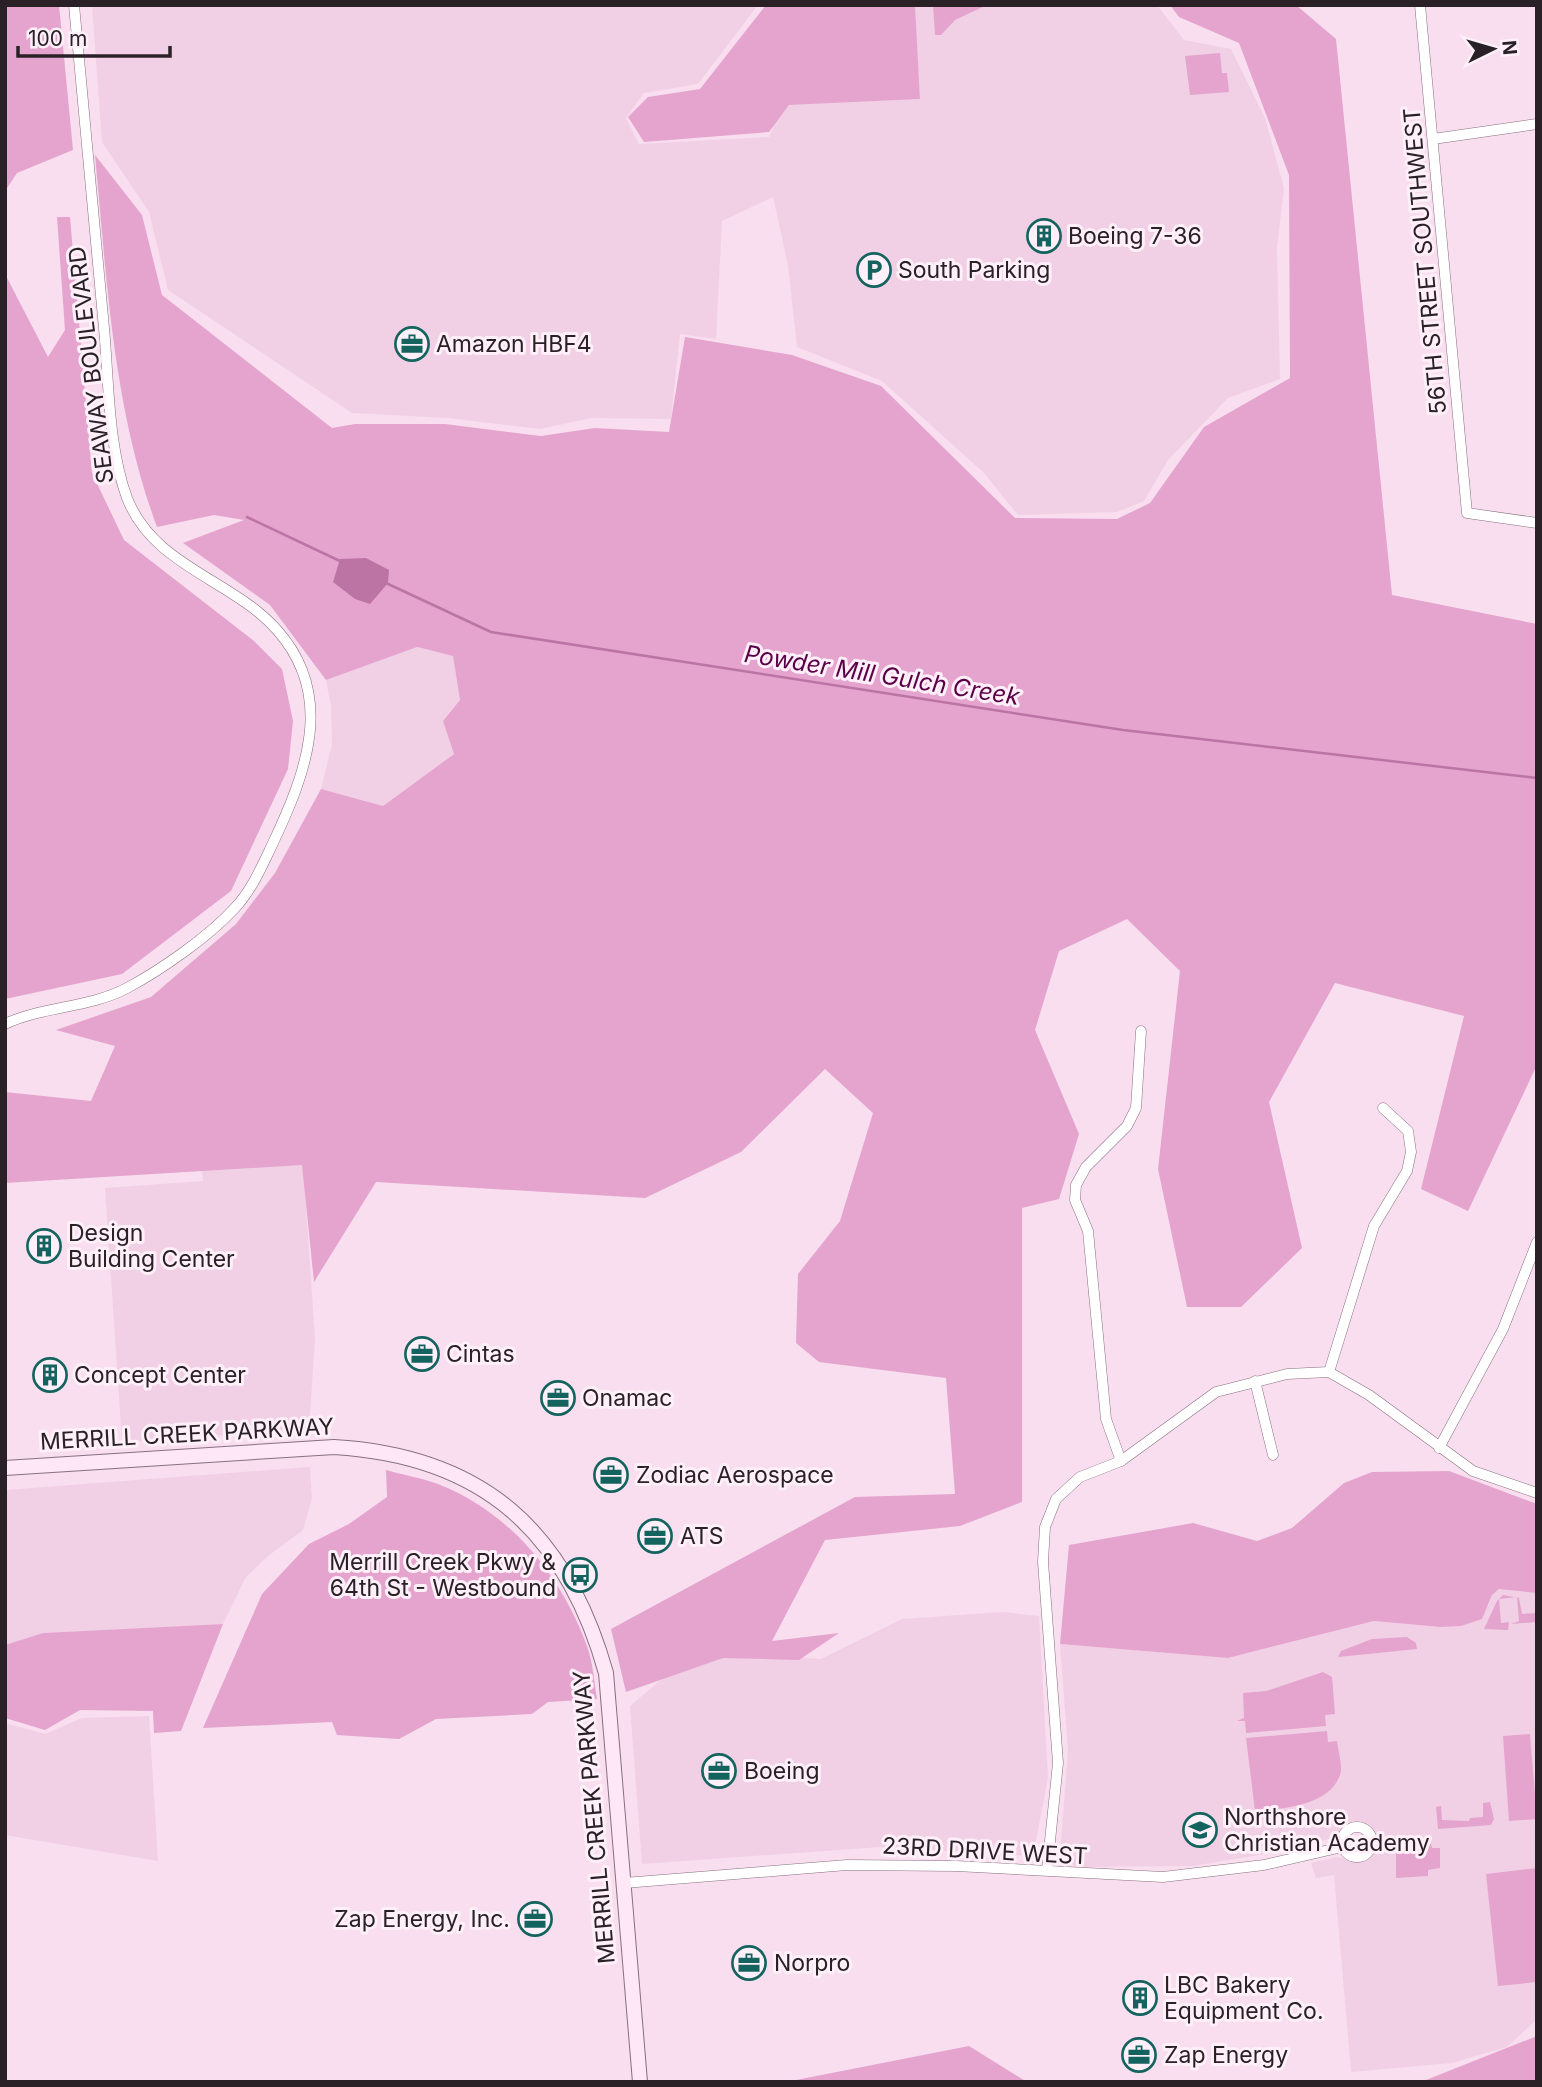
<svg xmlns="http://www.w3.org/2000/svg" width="1542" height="2087" viewBox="0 0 1542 2087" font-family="Inter,sans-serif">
  <rect width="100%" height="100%" fill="#f8deee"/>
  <g fill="#f1d0e5">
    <path d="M 92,5 L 758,5 L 698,84 L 644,93 L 626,118 L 639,144 L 769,137 L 778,117 L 789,105 L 920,99 L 915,5 L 1157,5 L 1184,40 L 1231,49 L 1265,118 L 1284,188 L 1277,248 L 1280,379 L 1228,398 L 1168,460 L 1144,501 L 1117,512 L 1018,515 L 984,473 L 882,381 L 797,347 L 788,265 L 773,197 L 722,221 L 716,339 L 680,334 L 671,419 L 591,418 L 540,429 L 448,418 L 352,413 L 168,290 L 149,212 L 102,142 Z"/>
    <path d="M 416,647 L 453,656 L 460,700 L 443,721 L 455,753 L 383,806 L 321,789 L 332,744 L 331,706 L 326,680 Z"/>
    <path d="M 303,1163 L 315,1339 L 309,1429 L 122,1442 L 105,1188 L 203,1181 L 202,1170 Z"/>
    <path d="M 310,1467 L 312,1498 L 303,1530 L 268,1556 L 246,1577 L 223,1624 L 43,1633 L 5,1645 L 5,1490 Z"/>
    <path d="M 1515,1588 L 1537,1593 L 1537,2019 L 1507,2047 L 1452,2063 L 1351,2072 L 1334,1875 L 1316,1878 L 1311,1863 L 1337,1857 L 1356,1862 L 1369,1859 L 1378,1846 L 1377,1837 L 1367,1824 L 1348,1823 L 1333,1838 L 1289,1850 L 1193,1866 L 1076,1867 L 1060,1854 L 1068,1750 L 1060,1644 L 1228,1658 L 1375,1621 L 1440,1627 L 1489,1605 L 1492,1595 L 1499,1589 Z"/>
    <path d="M 1003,1612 L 1039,1616 L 1048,1778 L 1033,1856 L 881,1847 L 642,1864 L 630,1706 L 696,1650 L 821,1659 L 902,1619 Z"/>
    <path d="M 149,1716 L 158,1861 L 5,1835 L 5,1723 L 45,1734 L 82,1718 Z"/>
  </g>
  <g fill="#e4a4ce">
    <path d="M 5,5 L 59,5 L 73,150 L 17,173 L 5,191 Z"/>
    <path d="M 766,5 L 915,5 L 920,99 L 789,105 L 769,132 L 644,142 L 628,117 L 648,97 L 700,89 Z"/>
    <path d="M 933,5 L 987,5 L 955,20 L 941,35 L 935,35 Z"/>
    <path d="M 1170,5 L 1296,5 L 1336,39 L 1392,595 L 1537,624 L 1537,1065 L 1468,1211 L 1421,1189 L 1464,1016 L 1335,983 L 1269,1102 L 1302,1248 L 1241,1307 L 1187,1307 L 1158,1169 L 1180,971 L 1127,919 L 1059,951 L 1035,1030 L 1079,1134 L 1059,1199 L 1022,1208 L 1022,1502 L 960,1526 L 825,1540 L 772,1641 L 839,1633 L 799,1660 L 723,1658 L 626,1692 L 611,1629 L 855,1497 L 955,1494 L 946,1378 L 819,1362 L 796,1343 L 798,1274 L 840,1221 L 873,1113 L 825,1069 L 741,1152 L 645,1198 L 376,1182 L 314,1282 L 302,1165 L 5,1183 L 5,1092 L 91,1101 L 115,1046 L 56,1030 L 151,997 L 236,924 L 275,873 L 321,789 L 383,806 L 454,754 L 443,721 L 460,700 L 453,656 L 417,647 L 326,680 L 270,605 L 183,543 L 244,520 L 214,515 L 157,527 C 113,408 107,281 95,155 L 142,215 L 162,295 L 332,428 L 355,424 L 445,424 L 541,436 L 595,428 L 669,432 L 685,337 L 792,355 L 881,386 L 1015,518 L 1117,519 L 1150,503 L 1204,427 L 1290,378 L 1289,175 L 1239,43 L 1179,17 Z"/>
    <path d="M 1220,53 L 1222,73 L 1227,73 L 1229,92 L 1190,95 L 1185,56 Z"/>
    <path d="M 57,217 L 70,217 L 92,473 L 124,540 L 254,641 L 282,669 L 293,721 L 288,769 L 231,891 L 122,974 L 5,999 L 5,274 L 48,357 L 65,330 Z"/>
    <path d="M 386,1470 C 403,1475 422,1478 438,1484 C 510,1512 561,1575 587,1646 C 593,1662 594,1682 597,1699 L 548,1702 L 532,1714 L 436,1719 L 399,1739 L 337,1735 L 332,1722 L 203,1728 L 262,1594 L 309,1544 L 349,1524 L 387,1497 Z"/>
    <path d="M 1449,1471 L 1537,1504 L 1537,1593 L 1499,1589 L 1492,1595 L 1482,1619 L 1461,1626 L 1440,1627 L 1374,1621 L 1228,1658 L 1060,1644 L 1069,1545 L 1193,1523 L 1257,1541 L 1292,1528 L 1344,1483 L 1372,1472 Z"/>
    <path d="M 1503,1595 L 1519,1598 L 1522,1614 L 1537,1613 L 1537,1622 L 1511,1624 L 1519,1621 L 1517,1597 L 1499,1599 L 1501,1623 L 1509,1622 L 1508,1630 L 1484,1629 L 1497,1601 Z"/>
    <path d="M 223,1624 L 181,1731 L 154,1733 L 153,1711 L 80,1710 L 45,1730 L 5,1718 L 5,1645 L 43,1633 Z"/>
    <path d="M 1407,1637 L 1416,1643 L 1417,1649 L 1338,1657 L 1341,1651 L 1372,1639 Z"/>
    <path d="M 1323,1672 L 1332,1677 L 1335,1714 L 1325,1715 L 1326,1726 L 1246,1733 L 1245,1721 L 1237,1721 L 1244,1718 L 1243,1693 L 1266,1691 Z"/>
    <path d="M 1327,1731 L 1328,1742 L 1337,1741 C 1338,1750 1343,1767 1340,1775 C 1329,1806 1282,1809 1255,1811 L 1246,1738 Z"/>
    <path d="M 1530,1734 L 1537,1819 L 1509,1821 L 1503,1736 Z"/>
    <path d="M 1490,1802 L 1494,1819 L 1491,1825 L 1438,1829 L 1436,1807 L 1441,1806 L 1442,1820 L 1469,1821 L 1470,1818 L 1483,1817 L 1483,1803 Z"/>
    <path d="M 1431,1844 L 1432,1848 L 1440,1848 L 1440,1868 L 1428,1870 L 1428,1876 L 1396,1878 L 1396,1845 Z"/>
    <path d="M 1537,1868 L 1537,1982 L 1498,1986 L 1486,1874 Z"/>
    <path d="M 1537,2036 L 1537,2082 L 1421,2082 Z"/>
    <path d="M 969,2046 L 1027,2082 L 786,2082 Z"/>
  </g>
  <path fill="#bc74a5" d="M 366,558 L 389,570 L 388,583 L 370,604 L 355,599 L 333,582 L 340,559 Z"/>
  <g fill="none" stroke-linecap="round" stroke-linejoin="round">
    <g stroke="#bc74a5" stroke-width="2.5">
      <path d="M 247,517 L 342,562"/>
      <path d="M 386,583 L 491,632 L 1123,730 L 1537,778"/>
    </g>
    <g stroke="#87707f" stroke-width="11">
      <g id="street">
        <path d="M 1420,5 L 1467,513 L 1537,523"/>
        <path d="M 1433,139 L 1537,124"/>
        <path d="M 5,1024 C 43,1006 90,1008 127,988 C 161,970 208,937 234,909 C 252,890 262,866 273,843 C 306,773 336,696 277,630 C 232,579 154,567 127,498 C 108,446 109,383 104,328 C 94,221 84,113 74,5"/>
        <path d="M 1329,1372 L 1374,1226 L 1407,1171 L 1411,1152 L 1408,1131 L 1383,1108"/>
        <path d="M 1255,1381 L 1273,1455"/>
        <path d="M 1439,1448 L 1503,1329 L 1537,1242"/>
        <path d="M 1121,1461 L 1106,1419 L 1088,1231 L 1075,1200 L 1076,1185 L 1086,1167 L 1127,1126 L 1136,1108 L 1141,1031"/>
        <circle cx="1357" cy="1842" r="15"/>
        <path d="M 1047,1870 L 1058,1763 L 1043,1562 L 1045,1527 L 1056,1499 L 1080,1477 L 1121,1461 L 1216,1392 L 1287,1374 L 1329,1372 L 1369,1395 L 1473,1471 L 1537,1493"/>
        <path d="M 624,1883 L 847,1865 L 956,1866 L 1163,1877 L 1264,1865 L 1342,1847"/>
      </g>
    </g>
    <g stroke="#87707f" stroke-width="16">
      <path id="secondary" d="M 5,1468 L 334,1447 C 483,1456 566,1531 606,1673 L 640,2082"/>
    </g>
    <use href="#street" stroke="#fff" stroke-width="10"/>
    <use href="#secondary" stroke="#fee7f6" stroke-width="14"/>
  </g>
  <defs>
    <g id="building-ring" transform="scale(1.75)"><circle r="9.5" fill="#feeff8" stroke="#14635f" stroke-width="1.5"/><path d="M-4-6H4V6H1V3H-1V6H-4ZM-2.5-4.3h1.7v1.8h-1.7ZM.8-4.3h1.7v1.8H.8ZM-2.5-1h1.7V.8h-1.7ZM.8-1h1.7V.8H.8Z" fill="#14635f"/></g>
    <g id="parking-ring" transform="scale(1.75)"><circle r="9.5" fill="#feeff8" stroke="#14635f" stroke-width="1.5"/><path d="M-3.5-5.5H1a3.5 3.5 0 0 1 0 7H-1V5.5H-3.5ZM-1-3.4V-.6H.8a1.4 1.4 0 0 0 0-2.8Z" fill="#14635f"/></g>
    <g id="office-ring" transform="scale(1.75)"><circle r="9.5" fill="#feeff8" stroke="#14635f" stroke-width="1.5"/><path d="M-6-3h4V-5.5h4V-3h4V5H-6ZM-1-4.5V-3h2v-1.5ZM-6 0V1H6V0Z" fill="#14635f"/></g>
    <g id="bus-ring" transform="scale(1.75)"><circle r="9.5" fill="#feeff8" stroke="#14635f" stroke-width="1.5"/><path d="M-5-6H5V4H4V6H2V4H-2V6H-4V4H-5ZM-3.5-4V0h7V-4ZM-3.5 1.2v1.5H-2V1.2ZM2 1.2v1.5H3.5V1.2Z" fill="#14635f"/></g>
    <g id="school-ring" transform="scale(1.75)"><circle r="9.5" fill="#feeff8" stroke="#14635f" stroke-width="1.5"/><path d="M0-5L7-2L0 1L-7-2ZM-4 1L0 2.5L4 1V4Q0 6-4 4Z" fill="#14635f"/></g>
  </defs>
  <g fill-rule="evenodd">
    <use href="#building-ring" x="1044" y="236"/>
    <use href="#parking-ring" x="874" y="270"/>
    <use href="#office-ring" x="412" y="344"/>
    <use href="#building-ring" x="44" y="1246"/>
    <use href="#office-ring" x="422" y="1354"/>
    <use href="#building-ring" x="50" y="1375"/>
    <use href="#office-ring" x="558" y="1398"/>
    <use href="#office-ring" x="611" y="1475"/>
    <use href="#office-ring" x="655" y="1536"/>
    <use href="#bus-ring" x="580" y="1575"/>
    <use href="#office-ring" x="719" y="1771"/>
    <use href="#school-ring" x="1200" y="1830"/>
    <use href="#office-ring" x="535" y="1919"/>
    <use href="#office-ring" x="749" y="1963"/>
    <use href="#building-ring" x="1140" y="1998"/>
    <use href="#office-ring" x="1139" y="2055"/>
  </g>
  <g text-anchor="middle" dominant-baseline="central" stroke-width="6" stroke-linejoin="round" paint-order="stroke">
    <g font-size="23" fill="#2a2127" stroke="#feeff8" text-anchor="start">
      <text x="1068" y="236">Boeing 7-36</text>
      <text x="898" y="270">South Parking</text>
      <text x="436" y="344">Amazon HBF4</text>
      <text x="68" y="1233">Design<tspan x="68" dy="26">Building Center</tspan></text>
      <text x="446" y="1354">Cintas</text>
      <text x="74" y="1375">Concept Center</text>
      <text x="582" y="1398">Onamac</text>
      <text x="636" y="1475">Zodiac Aerospace</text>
      <text x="680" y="1536">ATS</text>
      <text x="556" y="1562" text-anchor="end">Merrill Creek Pkwy &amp;<tspan x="556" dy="26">64th St - Westbound</tspan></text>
      <text x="744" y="1771">Boeing</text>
      <text x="1224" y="1817">Northshore<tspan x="1224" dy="26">Christian Academy</tspan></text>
      <text x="510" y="1919" text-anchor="end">Zap Energy, Inc.</text>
      <text x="774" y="1963">Norpro</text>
      <text x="1164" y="1985">LBC Bakery<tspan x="1164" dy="26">Equipment Co.</tspan></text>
      <text x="1164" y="2055">Zap Energy</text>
    </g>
    <g font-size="23" fill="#2a2127" stroke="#feeff8">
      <text transform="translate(1425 261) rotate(-95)">56TH STREET SOUTHWEST</text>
      <text transform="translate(91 365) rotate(-97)">SEAWAY BOULEVARD</text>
      <text transform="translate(187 1434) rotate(-3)">MERRILL CREEK PARKWAY</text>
      <text transform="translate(594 1817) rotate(-95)">MERRILL CREEK PARKWAY</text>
      <text transform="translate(985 1851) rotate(3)">23RD DRIVE WEST</text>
    </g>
    <g font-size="24" font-style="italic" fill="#5b0048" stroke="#feeff8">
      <text transform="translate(882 675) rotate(9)">Powder Mill Gulch Creek</text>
    </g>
  </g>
  <rect width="1542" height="2087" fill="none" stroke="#2a2127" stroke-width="14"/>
  <g transform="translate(1493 49) rotate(85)" stroke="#feeff8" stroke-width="5" paint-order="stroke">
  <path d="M0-5L12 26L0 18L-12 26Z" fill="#2a2127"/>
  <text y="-10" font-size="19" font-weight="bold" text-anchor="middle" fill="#2a2127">N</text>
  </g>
  <path d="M18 46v10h152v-10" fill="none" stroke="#2a2127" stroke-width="3.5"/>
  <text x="28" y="46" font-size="21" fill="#2a2127" stroke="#feeff8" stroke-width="5" paint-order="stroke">100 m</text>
</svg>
